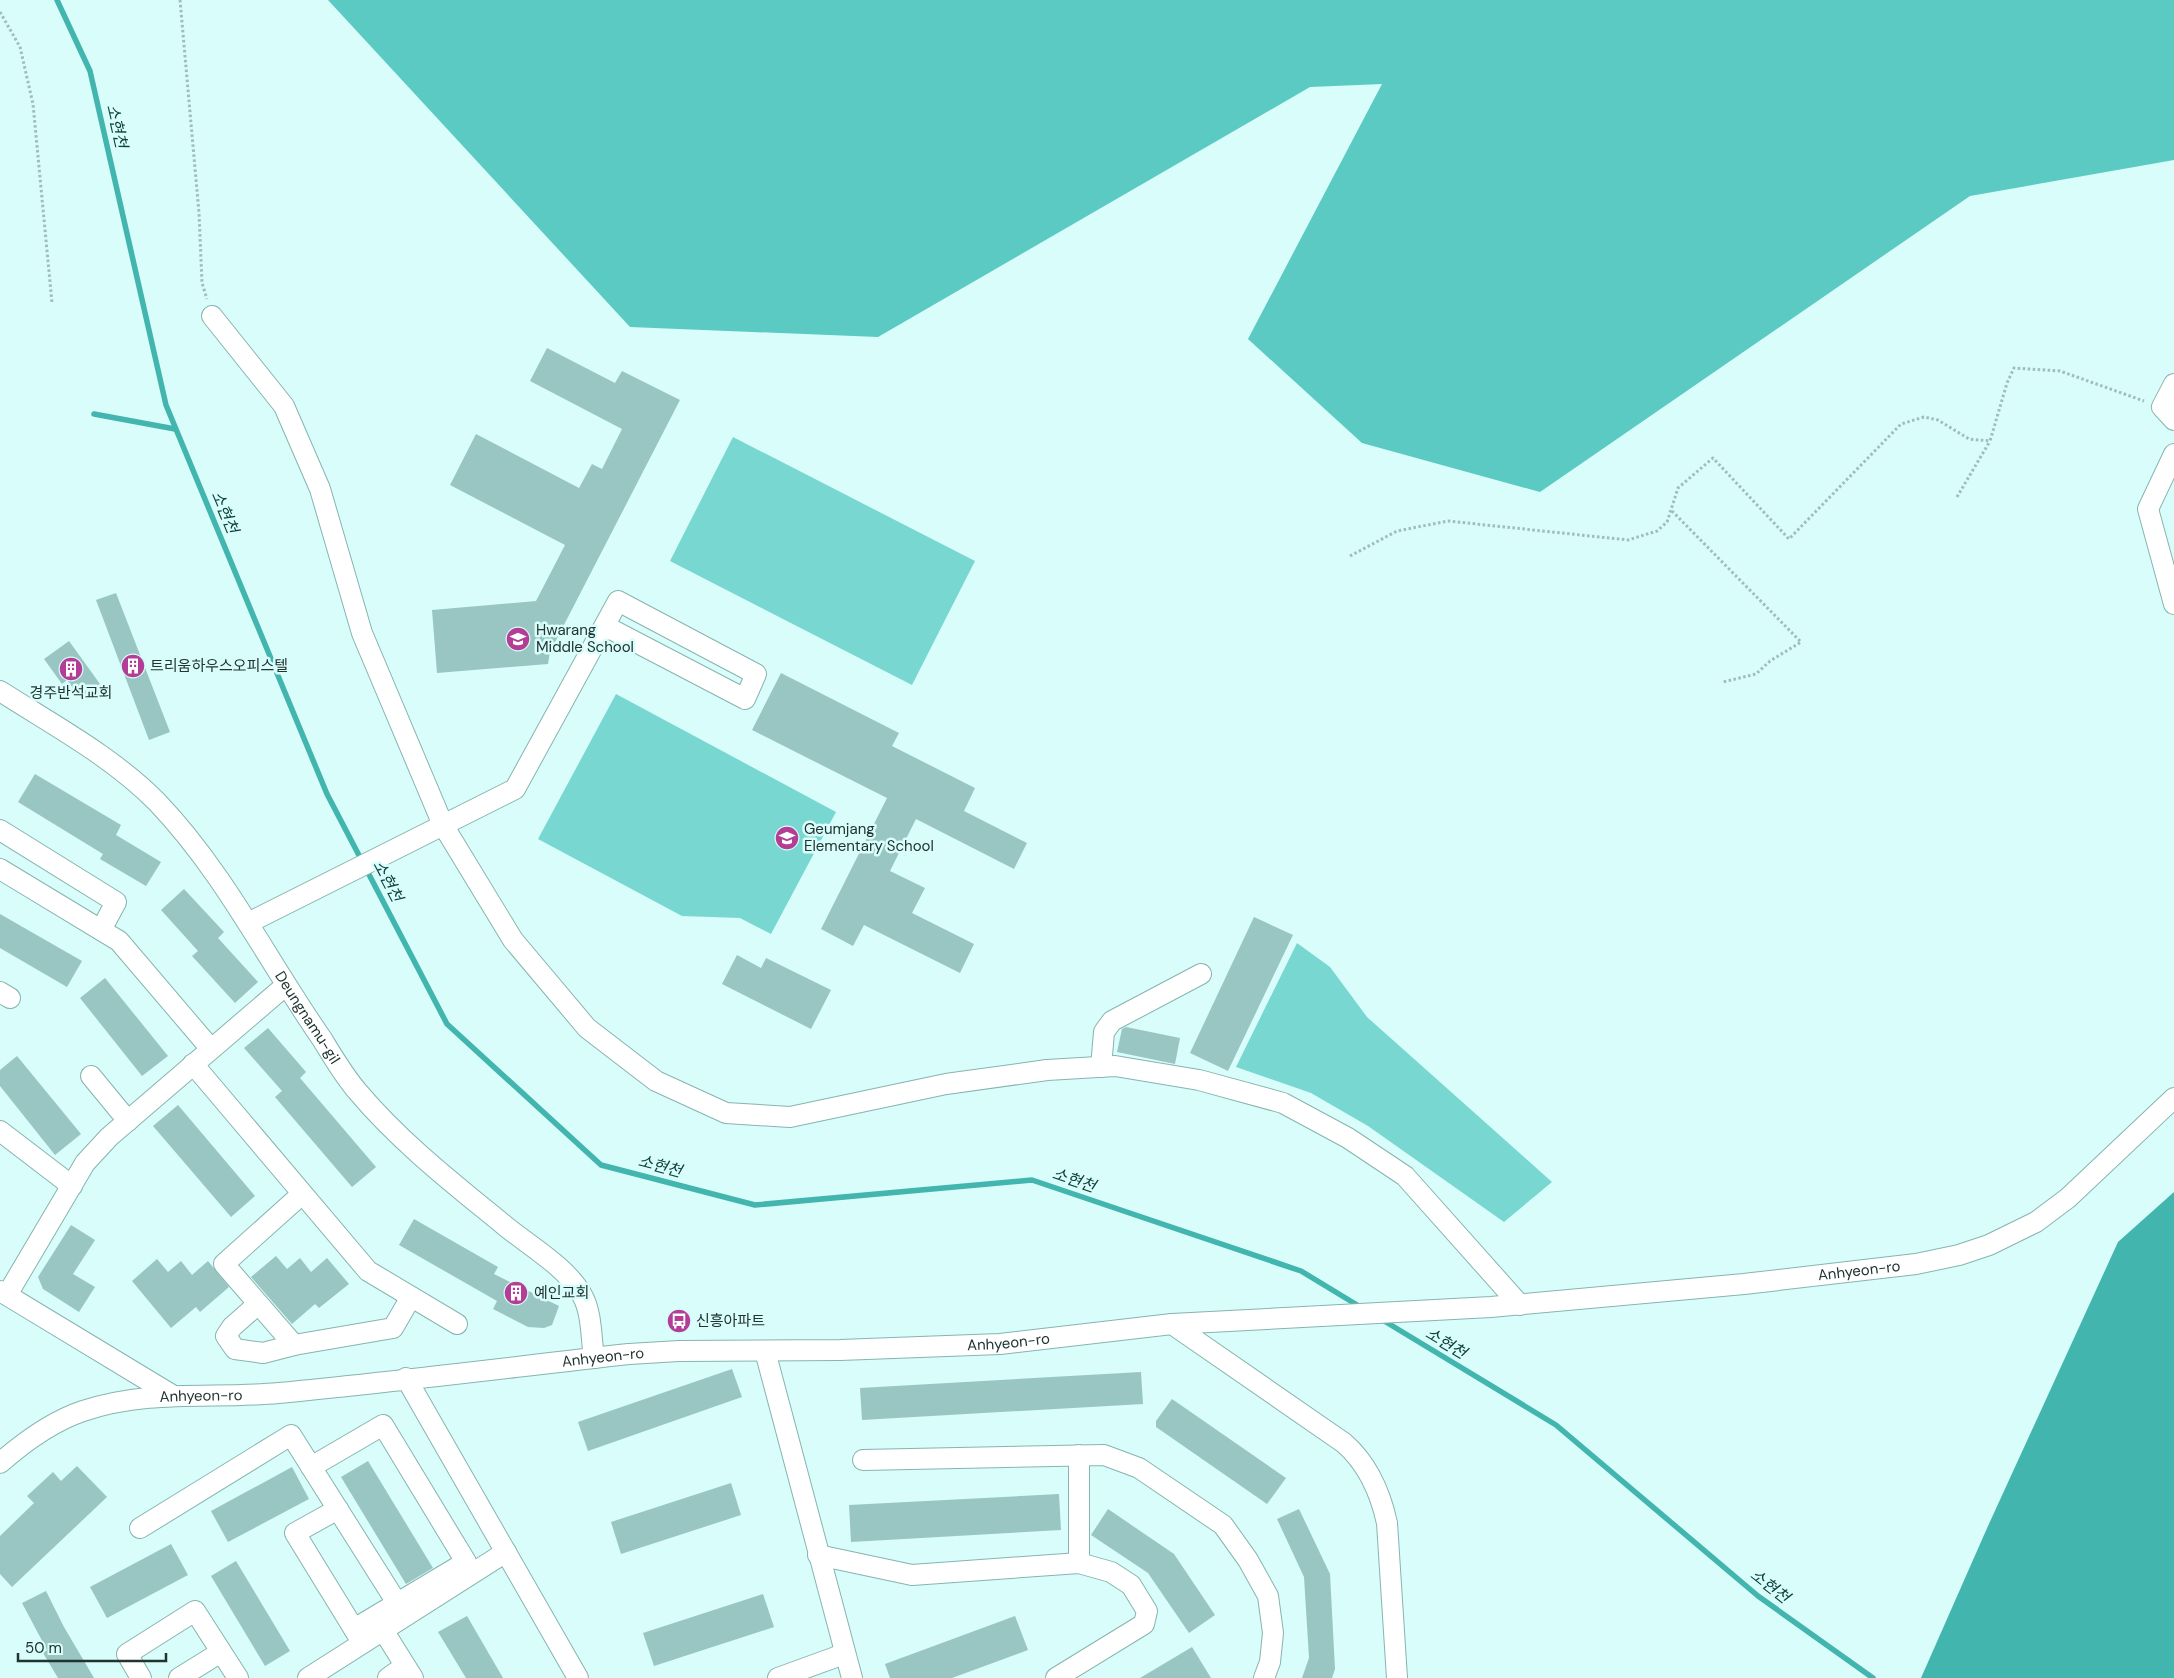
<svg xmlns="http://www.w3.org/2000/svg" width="2174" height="1678" viewBox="0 0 2174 1678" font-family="'DM Sans','Noto Sans KR',sans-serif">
  <rect width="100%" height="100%" fill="#d8fdfa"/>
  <g fill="#78d8d1">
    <path d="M 733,437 L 975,561 L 912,685 L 670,561 Z"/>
    <path d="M 616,694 L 836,812 L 771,934 L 740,918 L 682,916 L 538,839 Z"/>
    <path d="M 1297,943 L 1330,967 L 1367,1017 L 1552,1182 L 1504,1222 L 1368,1126 L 1311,1093 L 1236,1067 Z"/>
  </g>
  <path fill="#5acac2" d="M 328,0 L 2174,0 L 2174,160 L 1970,196 L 1540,492 L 1362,443 L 1248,339 L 1382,84 L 1310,87 L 878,337 L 630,327 Z"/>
  <path fill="#42b5ae" d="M 2174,1192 L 2174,1678 L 1921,1678 L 1988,1526 L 2118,1242 Z"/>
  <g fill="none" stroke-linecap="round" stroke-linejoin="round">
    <g stroke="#42b5ae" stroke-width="5.5">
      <path d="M 57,0 L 90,71 L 166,405 L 327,794 L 447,1024 L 601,1165 L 755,1205 L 1032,1180 L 1301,1271 L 1362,1308"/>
      <path d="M 94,414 L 175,429"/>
      <path d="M 1381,1319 L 1556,1425 L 1758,1596 L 1873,1678"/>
    </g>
  </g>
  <g fill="#99c6c2">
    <path d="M 547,348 L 615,383 L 622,371 L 680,400 L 550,652 L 548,664 L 437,673 L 432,610 L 536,601 L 565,545 L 450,485 L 476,434 L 579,488 L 592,464 L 602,469 L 622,429 L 530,381 Z"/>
    <path d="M 116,593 L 170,732 L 149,740 L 96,600 Z"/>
    <path d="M 69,641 L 100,684 L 80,698 L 67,680 L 62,684 L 44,659 Z"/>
    <path d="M 781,673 L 899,733 L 892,746 L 975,788 L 964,811 L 1027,843 L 1014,869 L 916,819 L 890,871 L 925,888 L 912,913 L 974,944 L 960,973 L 864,925 L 853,946 L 821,929 L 887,798 L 752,730 Z"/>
    <path d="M 35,774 L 121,825 L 116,835 L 161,862 L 146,886 L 100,859 L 103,854 L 18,802 Z"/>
    <path d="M 184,889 L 224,932 L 218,938 L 258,982 L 235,1003 L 192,956 L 198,951 L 161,910 Z"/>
    <path d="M 0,914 L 82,961 L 67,987 L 0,948 Z"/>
    <path d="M 1254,917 L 1293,935 L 1228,1071 L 1190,1053 Z"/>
    <path d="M 737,955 L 761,968 L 766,958 L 831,990 L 811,1029 L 722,984 Z"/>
    <path d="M 105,978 L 168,1056 L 142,1076 L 80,998 Z"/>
    <path d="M 1126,1027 L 1180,1038 L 1175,1064 L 1117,1052 L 1122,1029 Z"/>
    <path d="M 268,1028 L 306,1072 L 300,1078 L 376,1167 L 352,1187 L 275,1097 L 282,1091 L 244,1048 Z"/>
    <path d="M 17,1056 L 81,1134 L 55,1155 L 0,1086 L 0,1070 Z"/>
    <path d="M 178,1105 L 255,1196 L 231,1217 L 153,1126 Z"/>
    <path d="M 414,1219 L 498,1267 L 494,1274 L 559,1306 L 552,1325 L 544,1328 L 528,1327 L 493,1309 L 497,1301 L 399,1245 Z"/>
    <path d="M 71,1225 L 95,1240 L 73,1274 L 95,1287 L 79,1312 L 43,1289 L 38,1277 Z"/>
    <path d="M 276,1256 L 287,1269 L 300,1258 L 311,1272 L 327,1258 L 349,1284 L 319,1308 L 315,1304 L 292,1324 L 251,1277 Z"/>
    <path d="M 157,1259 L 168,1272 L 181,1261 L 192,1275 L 208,1261 L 229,1287 L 200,1312 L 196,1307 L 171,1328 L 132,1281 Z"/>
    <path d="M 732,1369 L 742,1397 L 588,1451 L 578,1422 Z"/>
    <path d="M 1141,1372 L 1143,1404 L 862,1420 L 860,1388 Z"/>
    <path d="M 1172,1399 L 1286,1478 L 1267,1504 L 1156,1427 L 1156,1421 Z"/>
    <path d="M 368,1461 L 433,1568 L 406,1584 L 341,1477 Z"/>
    <path d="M 77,1466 L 107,1497 L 12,1587 L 0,1574 L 0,1536 L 34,1503 L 27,1496 L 53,1472 L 61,1481 Z"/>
    <path d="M 292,1467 L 309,1499 L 228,1542 L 211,1511 Z"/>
    <path d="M 731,1483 L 741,1515 L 621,1554 L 611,1522 Z"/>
    <path d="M 1059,1494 L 1061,1530 L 851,1542 L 849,1505 Z"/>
    <path d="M 1108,1509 L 1174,1554 L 1215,1615 L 1189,1633 L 1148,1573 L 1091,1535 Z"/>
    <path d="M 1299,1509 L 1330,1574 L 1335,1669 L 1332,1678 L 1302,1678 L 1309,1658 L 1304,1577 L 1277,1519 Z"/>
    <path d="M 171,1544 L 188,1575 L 107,1618 L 90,1587 Z"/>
    <path d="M 236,1561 L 290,1651 L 265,1666 L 211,1576 Z"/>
    <path d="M 46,1591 L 64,1627 L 94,1678 L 58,1678 L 43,1653 L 47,1650 L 22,1603 Z"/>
    <path d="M 763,1594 L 774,1627 L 654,1666 L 643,1633 Z"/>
    <path d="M 467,1616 L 503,1678 L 466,1678 L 438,1632 Z"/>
    <path d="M 1015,1616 L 1028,1650 L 952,1678 L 890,1678 L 885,1664 Z"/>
    <path d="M 1192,1647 L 1211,1678 L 1140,1678 Z"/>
  </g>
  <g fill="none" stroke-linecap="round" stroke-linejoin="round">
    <g stroke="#87b4b0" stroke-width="22">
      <g id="minor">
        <path d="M 212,316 L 284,406 L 320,489 L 362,633 L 443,825 L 513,940 L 587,1028 L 656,1081 L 726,1113 L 790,1117 L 946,1084 L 1047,1070 L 1115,1066 L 1199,1080 L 1283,1103 L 1348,1138 L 1405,1176 L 1520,1305"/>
        <path d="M 2174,384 L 2162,407 L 2174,420"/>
        <path d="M 2174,454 L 2148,509 L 2174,604"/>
        <path id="s1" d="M 0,691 C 53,725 113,757 157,802 C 224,872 267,960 322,1039 C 333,1057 344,1076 358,1092 C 400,1142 454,1184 504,1225 C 528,1245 567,1267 582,1295 C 592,1312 591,1338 594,1358"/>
        <path d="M 0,830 L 116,902 L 101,930"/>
        <path d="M 0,869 L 119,941 L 211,1049"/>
        <path d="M 248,923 L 515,789 L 618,601 L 756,674 L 745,699 L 605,626"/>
        <path d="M 0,992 L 10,998"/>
        <path d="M 193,1064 L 368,1271 L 457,1324"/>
        <path d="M 1101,1067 L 1104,1032 L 1112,1021 L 1201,974"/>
        <path d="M 91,1076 L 128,1121"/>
        <path d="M 0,1131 L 72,1186"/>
        <path d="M 302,1194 L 224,1264 L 294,1345 L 393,1328 L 411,1297"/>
        <path d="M 0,1291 L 172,1395"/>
        <path d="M 7,1295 L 85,1163 L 109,1137 L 285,986"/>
        <path d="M 258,1304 L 232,1327 L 226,1336 L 235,1349 L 263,1353 L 294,1345"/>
        <path d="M 1172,1324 L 1344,1443 C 1368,1464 1380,1491 1387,1523 L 1397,1678"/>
        <path d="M 765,1351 L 852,1678"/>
        <path d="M 406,1378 L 578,1678"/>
        <path d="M 863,1460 L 1104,1455 L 1139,1468 L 1223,1525 L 1248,1560 L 1268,1596 L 1273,1633 L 1270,1662 L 1264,1678"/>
        <path id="s2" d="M 0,1463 C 24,1442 53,1421 83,1411 C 149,1389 212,1399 279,1393 C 396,1382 513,1367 629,1354 L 679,1351 L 840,1350 L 1000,1344 L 1172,1324 L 1491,1307 L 1744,1284 L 1916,1264 L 1959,1255 L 1989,1245 L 2036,1222 L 2068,1198 L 2174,1098"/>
        <path d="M 311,1467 L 383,1425 L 466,1562 L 354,1629"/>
        <path d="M 338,1509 L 295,1533 L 360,1639"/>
        <path d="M 140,1528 L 291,1435 L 397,1603"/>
        <path d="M 818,1555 L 912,1575 L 1079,1563 L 1111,1572 L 1131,1585 L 1147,1611 L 1144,1624 L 1056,1678"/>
        <path d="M 1079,1563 L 1079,1455"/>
        <path d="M 383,1630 L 413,1678"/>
        <path d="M 141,1678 L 127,1654 L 195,1611 L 238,1678"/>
        <path d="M 179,1678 L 221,1652"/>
        <path d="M 308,1678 L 506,1552"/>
        <path d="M 388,1678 L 405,1666"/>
        <path d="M 778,1678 L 844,1654"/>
      </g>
    </g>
    <g stroke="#9fbebb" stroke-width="3" stroke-dasharray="2.5 2.5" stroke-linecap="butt">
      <path d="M 180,0 L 199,213 L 202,283 L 207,299"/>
      <path d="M 0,12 L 20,47 L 33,104 L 52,303"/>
      <path d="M 1957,497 L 1990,441"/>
      <path d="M 1672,511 L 1801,642 L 1770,661 L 1756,674 L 1723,682"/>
      <path d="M 1350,556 L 1397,531 L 1448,521 L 1628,540 L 1657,531 L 1667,522 L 1678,488 L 1713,458 L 1789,539 L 1901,424 L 1924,417 L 1938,420 L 1969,439 L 1990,441 L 2007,383 L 2014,368 L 2060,371 L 2144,401"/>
    </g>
    <use href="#minor" stroke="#fff" stroke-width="20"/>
  </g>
  <defs>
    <g id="school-disc" transform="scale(1.25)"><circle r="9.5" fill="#b33e96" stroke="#d8fdfa"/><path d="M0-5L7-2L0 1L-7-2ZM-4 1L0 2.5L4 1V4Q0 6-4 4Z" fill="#fff"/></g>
    <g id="building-disc" transform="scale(1.25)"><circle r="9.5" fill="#b33e96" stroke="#d8fdfa"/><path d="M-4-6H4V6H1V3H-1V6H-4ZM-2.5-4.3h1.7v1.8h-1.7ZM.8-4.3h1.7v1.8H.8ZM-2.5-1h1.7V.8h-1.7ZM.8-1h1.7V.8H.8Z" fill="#fff"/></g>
    <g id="bus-disc" transform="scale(1.25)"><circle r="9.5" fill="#b33e96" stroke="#d8fdfa"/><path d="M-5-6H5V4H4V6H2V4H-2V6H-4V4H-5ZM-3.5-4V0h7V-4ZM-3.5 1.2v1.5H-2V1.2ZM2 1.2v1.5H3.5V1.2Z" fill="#fff"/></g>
  </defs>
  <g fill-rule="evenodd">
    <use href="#school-disc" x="518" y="639"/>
    <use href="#building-disc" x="133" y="666"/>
    <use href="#building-disc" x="71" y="669"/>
    <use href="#school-disc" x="787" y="838"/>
    <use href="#building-disc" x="516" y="1293"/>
    <use href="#bus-disc" x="679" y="1321"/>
  </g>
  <g text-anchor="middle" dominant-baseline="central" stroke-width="5" stroke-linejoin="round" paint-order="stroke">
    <g font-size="15" fill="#213432" stroke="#d8fdfa" text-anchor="start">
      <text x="536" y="630">Hwarang<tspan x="536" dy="17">Middle School</tspan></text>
      <text x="150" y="666">트리움하우스오피스텔</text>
      <text x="71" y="693" text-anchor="middle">경주반석교회</text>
      <text x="804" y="829">Geumjang<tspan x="804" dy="17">Elementary School</tspan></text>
      <text x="534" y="1293">예인교회</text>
      <text x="696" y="1321">신흥아파트</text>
    </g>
    <g font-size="15" fill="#213432" stroke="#d8fdfa">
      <text stroke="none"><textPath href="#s1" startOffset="456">Deungnamu-gil</textPath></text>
      <text stroke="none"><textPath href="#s2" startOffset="1882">Anhyeon-ro</textPath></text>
      <text stroke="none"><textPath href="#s2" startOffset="1028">Anhyeon-ro</textPath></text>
      <text stroke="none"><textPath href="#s2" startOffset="622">Anhyeon-ro</textPath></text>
      <text stroke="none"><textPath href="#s2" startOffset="218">Anhyeon-ro</textPath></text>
    </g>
    <g font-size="16" font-style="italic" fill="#0d413e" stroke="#d8fdfa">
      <text transform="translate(117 126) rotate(77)">소현천</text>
      <text transform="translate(225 512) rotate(67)">소현천</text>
      <text transform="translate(388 881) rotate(62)">소현천</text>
      <text transform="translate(660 1166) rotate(15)">소현천</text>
      <text transform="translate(1074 1180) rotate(19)">소현천</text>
      <text transform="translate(1446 1343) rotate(31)">소현천</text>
      <text transform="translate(1770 1586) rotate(38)">소현천</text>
    </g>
  </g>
  <path d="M18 1653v8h148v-8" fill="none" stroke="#213432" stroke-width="2.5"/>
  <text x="25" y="1653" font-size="15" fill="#213432" stroke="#d8fdfa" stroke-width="4" paint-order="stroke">50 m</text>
</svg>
